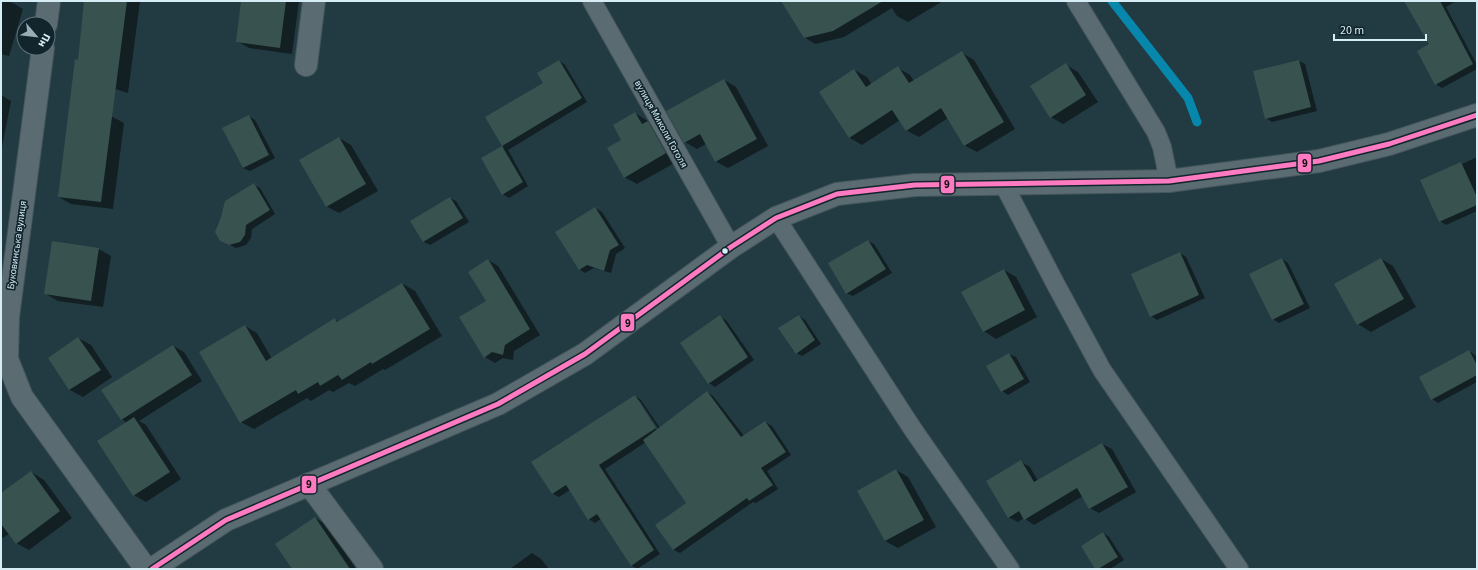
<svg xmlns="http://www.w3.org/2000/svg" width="1478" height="570" viewBox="0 0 1478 570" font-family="'Source Sans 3',sans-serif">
  <rect width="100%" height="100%" fill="#223a42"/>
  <g fill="#0007" fill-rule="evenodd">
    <path d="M 1,1 L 11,2 L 23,9 L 9,56 L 1,54 Z"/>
    <path d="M 85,1 L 140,1 L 128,93 L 89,81 Z"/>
    <path d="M 242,1 L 299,1 L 292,54 L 249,48 L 237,41 Z"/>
    <path d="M 799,1 L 943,1 L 908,22 L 897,16 L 892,8 L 844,37 L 815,44 L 804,37 Z"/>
    <path d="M 1405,1 L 1456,1 L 1446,7 L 1477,65 L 1477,69 L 1442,88 L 1436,84 L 1431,44 Z"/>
    <path d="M 962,53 L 974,60 L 1015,129 L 977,152 L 964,145 L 948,118 L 919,137 L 906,130 L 900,120 L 862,145 L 850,138 L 820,92 L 854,70 L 867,77 L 872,85 L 898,68 L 910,75 L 914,81 Z"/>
    <path d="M 559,61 L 565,65 L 587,102 L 508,150 L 528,186 L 509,198 L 503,194 L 483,159 L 504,147 L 486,117 L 544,84 Z"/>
    <path d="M 1299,61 L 1305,64 L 1317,111 L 1272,122 L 1266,118 Z"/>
    <path d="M 1066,65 L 1078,72 L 1098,102 L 1063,124 L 1051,117 Z"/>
    <path d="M 724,80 L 736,87 L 768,146 L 728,168 L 715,161 L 706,144 L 697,149 L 685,142 Z"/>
    <path d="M 1,95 L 11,101 L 1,152 Z"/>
    <path d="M 635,113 L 660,129 L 678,161 L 637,184 L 624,177 L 623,140 Z"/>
    <path d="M 111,116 L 124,123 L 113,209 L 71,204 L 59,197 Z"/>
    <path d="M 249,116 L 255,120 L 275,158 L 250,171 L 243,168 Z"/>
    <path d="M 339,138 L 351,145 L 378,191 L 339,213 L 326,206 Z"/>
    <path d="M 1477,157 L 1477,211 L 1446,225 L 1440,221 L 1461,163 L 1462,164 Z"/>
    <path d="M 254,185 L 260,188 L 275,214 L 252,229 L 251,238 L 246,245 L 236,248 L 220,240 L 222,217 Z"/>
    <path d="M 450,198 L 456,201 L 469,222 L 430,245 L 424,242 L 411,221 Z"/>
    <path d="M 595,208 L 602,212 L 625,248 L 616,254 L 611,273 L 594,268 L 585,273 L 579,269 Z"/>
    <path d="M 868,241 L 874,244 L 892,273 L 853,296 L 846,293 Z"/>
    <path d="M 99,249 L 111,256 L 103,307 L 58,301 L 46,294 Z"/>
    <path d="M 1180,253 L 1186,257 L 1205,298 L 1157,320 L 1151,316 Z"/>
    <path d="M 1282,259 L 1288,263 L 1310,308 L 1279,323 L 1273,319 Z"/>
    <path d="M 1381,259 L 1393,266 L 1416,307 L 1371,332 L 1358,324 L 1336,284 Z"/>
    <path d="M 488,260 L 498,266 L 540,335 L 514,351 L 513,360 L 503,358 L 495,363 L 485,357 Z"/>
    <path d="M 1004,270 L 1016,277 L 1037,317 L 996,339 L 984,331 Z"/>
    <path d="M 403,284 L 415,291 L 442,336 L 385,370 L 383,369 L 355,386 L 349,383 L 333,392 L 329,390 L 311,401 L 307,398 L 254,429 L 241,422 L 245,326 L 257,333 L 272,359 L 335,319 L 339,322 Z"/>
    <path d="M 799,316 L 805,320 L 821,344 L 802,356 L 796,353 Z"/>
    <path d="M 720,317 L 726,320 L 754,360 L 715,387 L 709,383 Z"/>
    <path d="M 78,338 L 91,345 L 112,377 L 83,397 L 70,390 L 49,358 Z"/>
    <path d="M 173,346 L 184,352 L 202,381 L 139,421 L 146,425 L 181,479 L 146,502 L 134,495 L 127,423 L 122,419 Z"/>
    <path d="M 1469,351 L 1475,355 L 1477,358 L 1477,382 L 1438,403 L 1432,399 Z"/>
    <path d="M 1009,354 L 1016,357 L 1030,382 L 1008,395 L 1002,391 Z"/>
    <path d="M 707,392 L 713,396 L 744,436 L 765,422 L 772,426 L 791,455 L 767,471 L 778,489 L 756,503 L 753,502 L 680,553 L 674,550 L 657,525 L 687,504 L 646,442 L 605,469 L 660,554 L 637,569 L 631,565 L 601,519 L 595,523 L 589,519 L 570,490 L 559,497 L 553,494 L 635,396 L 641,400 L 660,428 ZM 637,400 L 639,400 L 660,431 L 658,432 Z"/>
    <path d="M 1102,444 L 1112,449 L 1136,492 L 1099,513 L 1090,508 L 1083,496 L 1034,525 L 1024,518 L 1018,522 L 1008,517 L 1021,462 L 1030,467 L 1038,481 Z"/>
    <path d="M 896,470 L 908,477 L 936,527 L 898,548 L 885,541 Z"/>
    <path d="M 31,472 L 44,480 L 72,518 L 29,550 L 16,543 L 9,534 L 1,539 L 1,495 Z"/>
    <path d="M 315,518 L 327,525 L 356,569 L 293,569 Z"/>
    <path d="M 1103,533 L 1109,537 L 1124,560 L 1110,569 L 1096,569 Z"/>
    <path d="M 532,553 L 541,559 L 549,569 L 510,569 Z"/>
  </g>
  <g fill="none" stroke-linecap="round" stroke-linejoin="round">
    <path stroke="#0687ab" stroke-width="9" d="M 1112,1 L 1188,98 L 1197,122"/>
  </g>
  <g fill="#37524f">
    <path d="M 84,1 L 127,1 L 101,202 L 58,197 L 75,59 L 78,60 Z"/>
    <path d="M 241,1 L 286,1 L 280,48 L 236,42 Z"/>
    <path d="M 781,1 L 883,1 L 833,31 L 804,38 Z"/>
    <path d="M 1404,1 L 1440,1 L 1473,64 L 1435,85 L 1417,51 L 1429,44 Z"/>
    <path d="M 962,51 L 1004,122 L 964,146 L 941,108 L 906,131 L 892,110 L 849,138 L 819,92 L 854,69 L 866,87 L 898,66 L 909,83 Z"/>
    <path d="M 559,60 L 582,98 L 502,146 L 485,117 L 543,83 L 537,73 Z"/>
    <path d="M 1299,60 L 1311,107 L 1265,119 L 1253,71 Z"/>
    <path d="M 1066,63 L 1086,95 L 1050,118 L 1030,86 Z"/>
    <path d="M 724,79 L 757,139 L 715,162 L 700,134 L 684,143 L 666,111 Z"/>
    <path d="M 635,112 L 642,124 L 648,121 L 666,153 L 624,178 L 607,148 L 621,140 L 613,125 Z"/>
    <path d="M 249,115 L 269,155 L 243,168 L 222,128 Z"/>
    <path d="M 339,137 L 366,184 L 326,207 L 299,160 Z"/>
    <path d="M 502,146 L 523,182 L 502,195 L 481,158 Z"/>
    <path d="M 1461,162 L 1477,197 L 1477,205 L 1439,222 L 1420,180 Z"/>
    <path d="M 254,183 L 270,210 L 246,225 L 245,235 L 240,242 L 229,245 L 220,241 L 215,232 L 221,217 L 225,201 Z"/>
    <path d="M 450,197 L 463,218 L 423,242 L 410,221 Z"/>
    <path d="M 595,207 L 619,245 L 610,250 L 604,271 L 587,265 L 579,270 L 555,232 Z"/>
    <path d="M 868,240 L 886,269 L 846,294 L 828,263 Z"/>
    <path d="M 52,241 L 99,248 L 91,301 L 44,294 Z"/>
    <path d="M 1180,252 L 1199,295 L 1150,317 L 1131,274 Z"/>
    <path d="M 1282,258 L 1304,304 L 1272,320 L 1249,274 Z"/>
    <path d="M 1381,258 L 1404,299 L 1357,325 L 1334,284 Z"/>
    <path d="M 488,259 L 530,329 L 505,345 L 503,355 L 492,352 L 484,358 L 459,317 L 486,301 L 468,272 Z"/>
    <path d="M 1004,269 L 1025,310 L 983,332 L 961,292 Z"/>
    <path d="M 402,283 L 430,329 L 372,364 L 371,362 L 342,380 L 338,375 L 320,386 L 318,382 L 298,394 L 296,390 L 240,423 L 199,352 L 245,325 L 266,361 L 335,318 L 337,322 Z"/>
    <path d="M 720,315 L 748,357 L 708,384 L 680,343 Z"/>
    <path d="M 799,315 L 815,340 L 796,354 L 778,328 Z"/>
    <path d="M 78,337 L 101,370 L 69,390 L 48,358 Z"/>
    <path d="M 173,345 L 192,375 L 121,420 L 101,390 Z"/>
    <path d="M 1469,350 L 1477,365 L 1477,375 L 1431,400 L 1419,377 Z"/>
    <path d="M 1009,353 L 1024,379 L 1001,392 L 986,366 Z"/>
    <path d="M 707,391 L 741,437 L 765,421 L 786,452 L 761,468 L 773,485 L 749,501 L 747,498 L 673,550 L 655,525 L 686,503 L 643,440 Z"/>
    <path d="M 635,395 L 656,428 L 599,465 L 654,550 L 631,566 L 597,514 L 588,520 L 566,485 L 552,494 L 531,462 Z"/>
    <path d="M 134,417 L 170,472 L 133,496 L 97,441 Z"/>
    <path d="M 1102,443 L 1128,487 L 1089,509 L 1077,488 L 1024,520 L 1019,511 L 1008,518 L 986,481 L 1021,460 L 1034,482 Z"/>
    <path d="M 896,469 L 924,520 L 885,541 L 857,491 Z"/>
    <path d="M 31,471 L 60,511 L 16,544 L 1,524 L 1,493 Z"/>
    <path d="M 315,517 L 350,569 L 292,569 L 275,544 Z"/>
    <path d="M 1103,532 L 1118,557 L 1098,569 L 1095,569 L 1081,546 Z"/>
  </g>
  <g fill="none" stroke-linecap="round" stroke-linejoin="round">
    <g stroke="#43565c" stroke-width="20">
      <g id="service">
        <path d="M 592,1 L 731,247"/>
        <path d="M 1076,1 L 1156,132 L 1162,147 L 1169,181"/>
        <path d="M 1004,185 L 1055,283 L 1102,370 L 1239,569"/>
        <path d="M 776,218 L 912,428 L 1010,569"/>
      </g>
    </g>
    <g stroke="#43565c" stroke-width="24">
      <g id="minor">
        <path d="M 46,24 L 49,1"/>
        <path d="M 43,48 L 8,317 L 7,359 L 22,397 L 146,569"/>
        <path d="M 306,65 L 314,1"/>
        <path d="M 309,484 L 372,569"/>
        <path d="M 152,569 L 226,520 L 498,404 L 585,354 L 731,247 L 776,218 L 837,194 L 915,185 L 1169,181 L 1319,161 L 1389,144 L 1477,115"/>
      </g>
    </g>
    <use href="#service" stroke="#5a6b71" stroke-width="18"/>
    <use href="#minor" stroke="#5a6b71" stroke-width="22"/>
    <g stroke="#12252c" stroke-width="8">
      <path id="bus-1" d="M 152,569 L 226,520 L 498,404 L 585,354 L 731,247 L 776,218 L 837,194 L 915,185 L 1169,181 L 1319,161 L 1389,144 L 1477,115"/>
    </g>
    <use href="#bus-1" stroke="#fe7ac1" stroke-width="5"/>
  </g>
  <circle fill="#d6edf6" stroke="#12252c" stroke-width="1.5" cx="725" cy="251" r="3.5"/>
  <g text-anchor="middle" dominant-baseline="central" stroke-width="3.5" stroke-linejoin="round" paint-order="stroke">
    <g font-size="10" fill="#d6edf6" stroke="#12252c">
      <text transform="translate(661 124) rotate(61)">вулиця Миколи Гоголя</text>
      <text transform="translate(17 245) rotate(-82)">Буковинська вулиця</text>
    </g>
  </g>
  <g stroke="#12252c" stroke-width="1.5">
    <rect x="1297" y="153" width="15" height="20" rx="4" fill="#fe7ac1"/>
    <rect x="940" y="175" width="15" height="19" rx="4" fill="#fe7ac1"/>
    <rect x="620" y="313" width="15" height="19" rx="4" fill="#fe7ac1"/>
    <rect x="301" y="475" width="16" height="19" rx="4" fill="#fe7ac1"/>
  </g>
  <g font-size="11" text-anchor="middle" font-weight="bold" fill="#111">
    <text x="1305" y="167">9</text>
    <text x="947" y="188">9</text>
    <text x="628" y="327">9</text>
    <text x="309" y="488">9</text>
  </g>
  <rect width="1478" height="570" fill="none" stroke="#d6edf6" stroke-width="4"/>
  <g transform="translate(36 36) rotate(118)"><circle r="19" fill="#12252c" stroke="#60757d"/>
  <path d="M0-3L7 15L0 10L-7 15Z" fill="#97aeb7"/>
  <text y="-6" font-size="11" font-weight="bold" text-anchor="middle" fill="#d6edf6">Пн</text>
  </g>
  <path d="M1334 34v6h92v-6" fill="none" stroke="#d6edf6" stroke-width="2"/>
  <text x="1340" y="34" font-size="12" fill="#d6edf6" stroke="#12252c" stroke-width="3" paint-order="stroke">20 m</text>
</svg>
